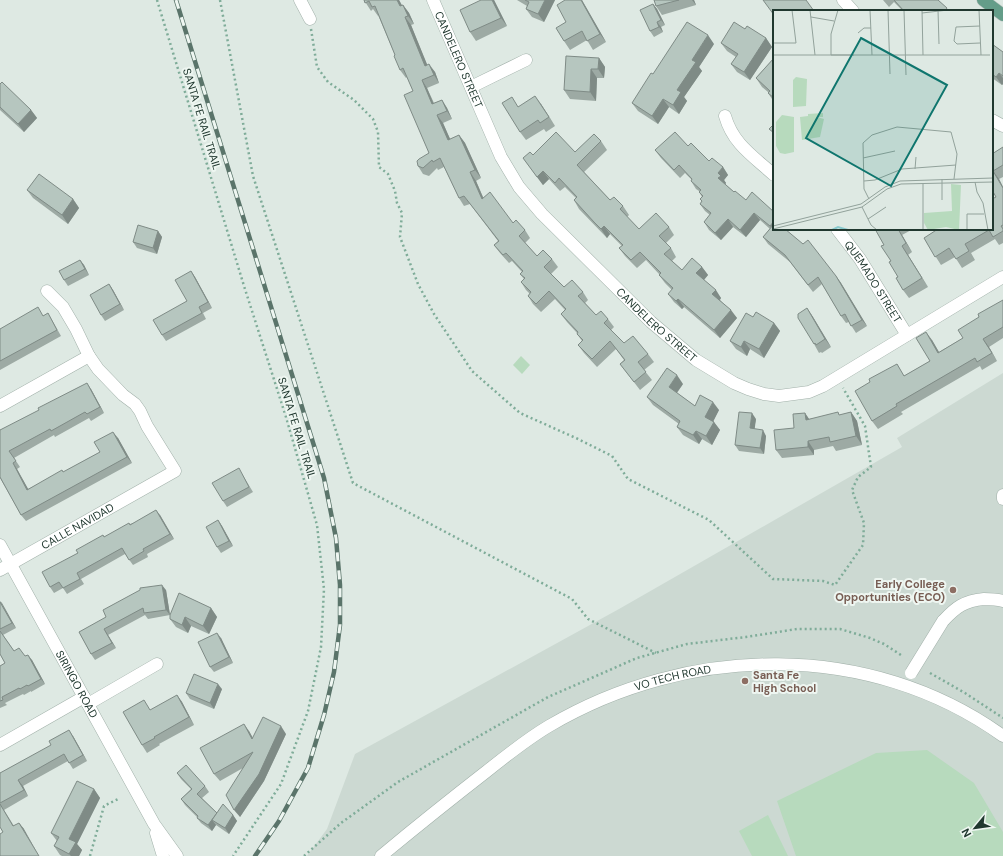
<svg xmlns="http://www.w3.org/2000/svg" width="1003" height="856" viewBox="0 0 1003 856" font-family="'DM Sans',sans-serif">
  <rect width="100%" height="100%" fill="#dee9e3"/>
  <path fill="#ccd9d2" d="M 1003,373 L 1003,856 L 307,856 L 327,829 L 355,754 L 619,609 L 902,447 L 897,438 Z"/>
  <g fill="#b7dabd">
    <path d="M 521,356 L 530,365 L 522,374 L 513,365 Z"/>
    <path d="M 927,750 L 974,783 L 1003,832 L 1003,856 L 796,856 L 777,801 L 876,753 Z"/>
    <path d="M 768,815 L 788,856 L 752,856 L 739,831 Z"/>
  </g>
  <g fill="none" stroke-linecap="round" stroke-linejoin="round">
    <g stroke="#a1b0a9" stroke-width="13">
      <g id="minor">
        <path d="M 300,0 L 310,19"/>
        <path id="s1" d="M 433,0 L 501,157 L 519,187 L 542,214 L 651,322 L 696,360 L 734,383 L 748,389 L 764,394 L 779,396 L 809,392 L 823,386 L 1003,277"/>
        <path d="M 843,0 L 853,11"/>
        <path d="M 471,87 L 526,60"/>
        <path d="M 725,116 C 733,144 753,156 774,175"/>
        <path d="M 992,120 L 1003,126"/>
        <path id="s2" d="M 837,229 L 860,259 L 907,335"/>
        <path d="M 0,406 L 89,356"/>
        <path d="M 1003,495 L 1003,499"/>
        <path id="s3" d="M 0,545 L 154,824 L 177,856"/>
        <path id="s4" d="M 0,570 L 175,471 L 147,426 L 140,411 L 135,404 L 123,395 L 98,369 L 89,356 L 76,329 L 63,307 L 47,291"/>
        <path d="M 943,621 C 956,607 964,601 984,599 C 991,599 996,599 1003,601"/>
        <path d="M 88,704 L 157,664"/>
        <path d="M 0,745 L 84,697"/>
        <path d="M 156,833 L 163,856"/>
        <path id="s5" d="M 381,856 C 416,827 451,799 487,771 C 507,755 527,739 549,726 C 688,644 870,640 1003,736"/>
      </g>
    </g>
    <g stroke="#bcc3c1" stroke-width="13">
      <path id="major" d="M 983,0 L 1003,15"/>
    </g>
    <g stroke="#7fac99" stroke-width="2.5" stroke-dasharray="2 3" stroke-linecap="butt">
      <path d="M 157,0 L 244,286 L 286,417 L 317,525 L 324,589 L 321,647 L 308,711 L 281,784 L 233,856"/>
      <path d="M 220,0 L 253,176 L 353,483 L 572,599 L 588,619 L 656,653"/>
      <path d="M 311,29 L 317,67 L 328,82 L 354,100 L 373,119 L 378,132 L 379,167 L 388,174 L 395,191 L 397,203 L 402,213 L 400,237 L 418,284 L 434,314 L 472,371 L 520,413 L 578,439 L 612,456 L 628,479 L 709,520 L 773,579 L 823,581 L 835,585 L 863,545 L 864,523 L 852,490 L 858,477 L 871,467 L 865,426 L 843,388"/>
      <path d="M 930,673 L 965,693 L 1003,718"/>
      <path d="M 90,856 L 104,806 L 120,798"/>
      <path d="M 304,856 L 341,823 L 398,782 L 548,697 L 637,658 L 687,644 L 746,637 L 797,629 L 840,629 L 870,638 L 884,644 L 901,655"/>
    </g>
    <use href="#minor" stroke="#fff" stroke-width="12"/>
    <use href="#major" stroke="#649d89" stroke-width="12"/>
    <g stroke="#5a746a" stroke-width="4.5">
      <path id="rail" d="M 176,0 L 324,478 L 336,538 L 340,585 L 340,625 L 334,672 L 324,715 L 308,768 L 279,821 L 255,856"/>
    </g>
    <use href="#rail" stroke="#eef6f1" stroke-width="3" stroke-dasharray="9" stroke-linecap="butt"/>
    <g stroke="#a1b0a9" stroke-width="13" stroke-linecap="butt">
      <path id="minor-bridge" d="M 911,673 L 943,621"/>
    </g>
    <use href="#minor-bridge" stroke="#fff" stroke-width="12"/>
  </g>
  <g fill="#9daaa4">
    <path d="M 364,0 L 399,0 L 402,5 L 403,5 L 409,13 L 414,24 L 411,25 L 427,65 L 435,72 L 439,83 L 427,88 L 434,103 L 442,100 L 447,108 L 452,119 L 443,123 L 450,139 L 459,135 L 465,143 L 481,178 L 476,181 L 483,197 L 513,223 L 525,230 L 530,238 L 525,243 L 537,256 L 552,259 L 558,267 L 551,274 L 564,287 L 583,292 L 588,300 L 585,303 L 596,315 L 608,319 L 614,327 L 611,330 L 624,343 L 648,354 L 654,362 L 644,370 L 652,380 L 640,390 L 620,364 L 624,360 L 616,349 L 597,367 L 584,353 L 578,345 L 582,341 L 577,334 L 577,333 L 567,322 L 561,314 L 565,310 L 555,299 L 541,312 L 533,304 L 528,296 L 530,294 L 526,290 L 521,282 L 524,279 L 520,274 L 522,272 L 512,261 L 509,263 L 500,253 L 494,245 L 498,241 L 470,204 L 464,206 L 459,198 L 444,167 L 438,170 L 437,168 L 429,176 L 423,174 L 418,166 L 429,153 L 413,91 L 407,77 L 406,78 L 400,70 L 395,55 L 378,15 L 378,16 L 373,9 L 371,11 Z"/>
    <path d="M 481,0 L 494,0 L 507,26 L 476,41 L 470,32 Z"/>
    <path d="M 517,0 L 555,0 L 544,22 L 532,17 L 526,9 L 527,6 Z"/>
    <path d="M 582,0 L 606,42 L 593,50 L 587,40 L 570,50 L 564,41 L 566,22 Z"/>
    <path d="M 654,0 L 694,0 L 696,5 L 662,15 L 656,6 Z"/>
    <path d="M 883,0 L 938,0 L 949,11 L 903,11 L 894,2 L 889,7 Z"/>
    <path d="M 653,4 L 657,9 L 665,25 L 661,27 L 663,32 L 654,37 L 650,31 Z"/>
    <path d="M 745,29 L 766,38 L 772,47 L 750,80 L 737,72 L 731,64 L 736,57 L 727,51 L 721,43 Z"/>
    <path d="M 714,44 L 699,67 L 702,71 L 684,97 L 687,101 L 679,114 L 669,107 L 658,124 L 638,111 L 632,103 L 653,74 Z"/>
    <path d="M 992,44 L 1003,52 L 1003,84 L 1002,85 L 992,78 Z"/>
    <path d="M 599,58 L 605,67 L 604,78 L 597,78 L 596,101 L 570,99 L 564,90 Z"/>
    <path d="M 774,58 L 774,102 L 768,93 L 768,92 L 762,87 L 756,78 Z"/>
    <path d="M 0,84 L 31,110 L 37,118 L 24,132 L 0,110 Z"/>
    <path d="M 541,104 L 555,126 L 546,132 L 544,129 L 526,140 L 520,132 L 519,106 Z"/>
    <path d="M 601,141 L 607,150 L 584,172 L 610,200 L 623,206 L 629,215 L 627,217 L 639,229 L 669,227 L 674,235 L 666,243 L 671,248 L 676,257 L 672,261 L 682,270 L 702,267 L 708,275 L 704,280 L 721,298 L 720,300 L 737,318 L 720,338 L 684,307 L 682,309 L 674,302 L 668,294 L 672,290 L 665,283 L 659,275 L 659,274 L 646,260 L 637,268 L 625,256 L 619,248 L 622,246 L 610,234 L 607,238 L 579,209 L 574,200 L 576,198 L 565,187 L 560,191 L 549,179 L 543,185 L 523,158 L 533,155 L 575,152 Z"/>
    <path d="M 688,146 L 709,161 L 723,167 L 728,175 L 724,180 L 726,183 L 725,184 L 774,229 L 836,276 L 841,283 L 867,326 L 856,333 L 849,322 L 846,323 L 841,316 L 822,284 L 813,292 L 790,262 L 768,244 L 763,237 L 770,229 L 760,220 L 746,237 L 733,227 L 721,240 L 709,230 L 704,222 L 710,215 L 705,211 L 700,204 L 702,201 L 700,199 L 702,197 L 699,192 L 699,191 L 696,189 L 691,181 L 692,180 L 685,173 L 680,178 L 661,158 L 655,150 Z"/>
    <path d="M 1003,147 L 1003,177 L 999,179 L 1003,187 L 1003,243 L 999,245 L 995,239 L 971,253 L 975,260 L 962,268 L 955,257 L 941,265 L 924,238 L 992,229 L 996,197 L 992,190 L 992,154 Z"/>
    <path d="M 27,190 L 73,199 L 79,208 L 68,224 L 33,198 Z"/>
    <path d="M 875,229 L 913,229 L 902,235 L 912,252 L 908,255 L 928,287 L 909,298 L 903,290 L 884,245 Z"/>
    <path d="M 158,231 L 162,237 L 157,254 L 137,248 L 133,242 Z"/>
    <path d="M 80,260 L 84,265 L 89,275 L 68,286 L 64,280 Z"/>
    <path d="M 191,271 L 195,277 L 212,308 L 203,313 L 206,319 L 166,341 L 162,335 L 187,301 Z"/>
    <path d="M 109,284 L 113,290 L 124,310 L 105,321 L 101,315 Z"/>
    <path d="M 1003,300 L 1003,338 L 989,347 L 997,361 L 982,370 L 980,366 L 901,412 L 903,414 L 878,429 L 872,421 L 870,382 L 897,364 L 904,376 L 930,361 L 932,340 L 939,352 L 963,338 L 979,317 Z"/>
    <path d="M 807,308 L 813,317 L 831,347 L 822,353 L 821,352 L 819,353 L 814,344 Z"/>
    <path d="M 48,313 L 52,320 L 61,336 L 0,370 L 0,329 L 43,316 Z"/>
    <path d="M 753,317 L 774,323 L 780,331 L 764,358 L 750,349 L 747,356 L 736,349 L 730,341 Z"/>
    <path d="M 683,384 L 677,393 L 695,406 L 719,410 L 713,421 L 720,430 L 712,445 L 702,439 L 699,444 L 683,435 L 677,427 L 679,424 L 653,405 L 647,397 Z"/>
    <path d="M 91,389 L 104,413 L 91,421 L 89,418 L 55,437 L 54,435 L 14,458 L 20,467 L 17,469 L 28,489 L 64,472 L 100,452 L 118,438 L 132,463 L 26,521 L 21,515 L 0,478 L 0,430 Z"/>
    <path d="M 851,412 L 857,421 L 862,445 L 836,451 L 833,446 L 814,450 L 814,455 L 782,458 L 776,450 L 794,428 L 805,413 L 809,419 L 840,415 Z"/>
    <path d="M 756,419 L 754,429 L 766,436 L 764,454 L 739,451 L 735,445 Z"/>
    <path d="M 242,474 L 253,492 L 227,507 L 223,501 Z"/>
    <path d="M 160,515 L 174,539 L 147,554 L 148,557 L 133,565 L 125,554 L 81,579 L 84,584 L 67,594 L 63,588 L 54,593 L 50,587 L 78,553 L 104,537 L 130,524 Z"/>
    <path d="M 218,520 L 222,526 L 233,546 L 221,553 L 217,547 Z"/>
    <path d="M 166,590 L 170,615 L 148,619 L 145,615 L 108,635 L 116,648 L 95,660 L 91,654 L 79,632 Z"/>
    <path d="M 0,601 L 16,628 L 3,635 L 14,651 L 25,656 L 32,660 L 45,684 L 31,692 L 31,691 L 24,695 L 23,694 L 5,703 L 7,705 L 0,708 L 0,666 L 5,663 L 0,654 Z"/>
    <path d="M 211,608 L 217,617 L 209,634 L 191,626 L 188,633 L 176,627 L 170,619 Z"/>
    <path d="M 221,638 L 233,663 L 214,672 L 210,667 Z"/>
    <path d="M 222,689 L 214,709 L 190,699 L 186,693 Z"/>
    <path d="M 177,695 L 182,702 L 194,725 L 159,744 L 160,745 L 147,753 L 142,745 Z"/>
    <path d="M 249,731 L 253,738 L 286,734 L 264,781 L 240,817 L 243,768 L 220,781 L 214,774 Z"/>
    <path d="M 73,736 L 87,761 L 73,769 L 68,761 L 23,786 L 28,796 L 4,810 L 14,826 L 19,823 L 24,829 L 3,832 L 0,827 L 0,773 Z"/>
    <path d="M 177,773 L 205,786 L 209,792 L 202,798 L 217,813 L 233,815 L 237,821 L 229,834 L 216,825 L 212,831 L 201,823 L 197,818 L 197,817 L 185,805 L 181,799 L 191,789 L 181,779 Z"/>
    <path d="M 94,789 L 100,798 L 77,844 L 82,850 L 79,856 L 62,856 L 60,855 L 54,846 L 57,841 L 51,833 Z"/>
  </g>
  <g fill="#7f8b86">
    <path d="M 397,0 L 399,0 L 406,14 L 400,6 Z"/>
    <path d="M 492,0 L 494,0 L 507,26 L 501,18 Z"/>
    <path d="M 545,0 L 555,0 L 544,22 L 538,14 Z"/>
    <path d="M 581,0 L 582,0 L 583,2 L 606,42 L 600,34 Z"/>
    <path d="M 692,0 L 694,0 L 696,5 Z"/>
    <path d="M 653,4 L 657,9 L 665,25 L 661,20 Z"/>
    <path d="M 403,5 L 409,13 L 414,24 L 408,16 Z"/>
    <path d="M 405,17 L 411,25 L 431,74 L 425,66 Z"/>
    <path d="M 657,22 L 661,27 L 663,32 L 659,27 Z"/>
    <path d="M 708,35 L 714,44 L 699,67 L 702,71 L 684,97 L 687,101 L 679,114 L 673,105 L 677,90 L 692,60 Z"/>
    <path d="M 766,38 L 772,47 L 750,80 L 744,72 Z"/>
    <path d="M 599,58 L 605,67 L 604,78 L 598,69 Z"/>
    <path d="M 429,64 L 435,72 L 439,83 L 434,75 Z"/>
    <path d="M 591,69 L 597,78 L 596,101 L 590,92 Z"/>
    <path d="M 999,73 L 1003,78 L 1003,84 L 1002,85 L 996,77 Z"/>
    <path d="M 422,80 L 427,88 L 437,112 L 432,104 Z"/>
    <path d="M 535,96 L 541,104 L 555,126 Z"/>
    <path d="M 663,99 L 669,107 L 658,124 L 652,116 Z"/>
    <path d="M 442,100 L 447,108 L 452,119 L 447,111 Z"/>
    <path d="M 31,110 L 37,118 L 24,132 L 18,124 Z"/>
    <path d="M 437,115 L 443,123 L 454,148 L 448,140 Z"/>
    <path d="M 459,135 L 465,143 L 481,178 L 475,170 Z"/>
    <path d="M 723,167 L 728,175 L 724,180 L 726,183 L 724,186 L 718,178 L 718,173 Z"/>
    <path d="M 543,171 L 549,179 L 543,185 L 537,177 Z"/>
    <path d="M 993,171 L 999,179 L 1003,187 L 1003,188 Z"/>
    <path d="M 470,172 L 476,181 L 487,207 L 482,199 Z"/>
    <path d="M 73,199 L 79,208 L 68,224 L 62,215 Z"/>
    <path d="M 754,213 L 760,220 L 746,237 L 740,230 Z"/>
    <path d="M 728,219 L 733,227 L 721,240 L 715,233 Z"/>
    <path d="M 774,221 L 774,229 L 775,234 L 770,226 Z"/>
    <path d="M 604,226 L 610,234 L 607,238 L 601,229 Z"/>
    <path d="M 898,229 L 902,235 L 912,252 L 906,243 Z"/>
    <path d="M 158,231 L 162,237 L 157,254 L 153,248 Z"/>
    <path d="M 902,246 L 908,255 L 928,287 L 922,278 Z"/>
    <path d="M 80,260 L 84,265 L 89,275 L 85,269 Z"/>
    <path d="M 702,267 L 708,275 L 702,282 L 696,273 Z"/>
    <path d="M 191,271 L 195,277 L 212,308 L 208,302 Z"/>
    <path d="M 836,276 L 841,283 L 867,326 L 862,320 Z"/>
    <path d="M 109,284 L 113,290 L 124,310 L 120,304 Z"/>
    <path d="M 716,290 L 721,298 L 718,302 L 712,294 Z"/>
    <path d="M 678,299 L 684,307 L 682,309 L 676,301 Z"/>
    <path d="M 807,308 L 813,317 L 831,347 L 825,339 Z"/>
    <path d="M 731,310 L 737,318 L 720,338 L 714,330 Z"/>
    <path d="M 774,323 L 780,331 L 764,358 L 759,349 Z"/>
    <path d="M 926,332 L 932,340 L 944,361 L 938,353 Z"/>
    <path d="M 983,339 L 989,347 L 997,361 L 992,353 Z"/>
    <path d="M 744,341 L 750,349 L 747,356 L 741,347 Z"/>
    <path d="M 677,375 L 683,384 L 675,395 L 669,387 Z"/>
    <path d="M 87,383 L 91,389 L 104,413 L 100,407 Z"/>
    <path d="M 713,402 L 719,410 L 711,426 L 705,417 Z"/>
    <path d="M 851,412 L 857,421 L 862,445 L 856,436 Z"/>
    <path d="M 752,413 L 756,419 L 754,434 L 750,428 Z"/>
    <path d="M 805,413 L 811,422 L 806,420 Z"/>
    <path d="M 714,422 L 720,430 L 712,445 L 706,436 Z"/>
    <path d="M 763,430 L 766,436 L 764,454 L 760,448 Z"/>
    <path d="M 696,431 L 702,439 L 699,444 L 693,435 Z"/>
    <path d="M 113,432 L 118,438 L 132,463 L 127,457 Z"/>
    <path d="M 808,441 L 814,450 L 814,455 L 808,447 Z"/>
    <path d="M 13,463 L 17,469 L 32,496 L 27,490 Z"/>
    <path d="M 156,510 L 160,515 L 174,539 L 170,534 Z"/>
    <path d="M 218,520 L 222,526 L 233,546 L 229,541 Z"/>
    <path d="M 162,585 L 166,590 L 170,615 L 166,610 Z"/>
    <path d="M 0,601 L 2,603 L 16,628 L 12,623 Z"/>
    <path d="M 211,608 L 217,617 L 209,634 L 203,626 Z"/>
    <path d="M 185,617 L 191,626 L 188,633 L 182,625 Z"/>
    <path d="M 104,629 L 108,635 L 116,648 L 112,643 Z"/>
    <path d="M 217,633 L 221,638 L 233,663 L 229,657 Z"/>
    <path d="M 28,655 L 32,660 L 45,684 L 41,679 Z"/>
    <path d="M 218,684 L 222,689 L 214,709 L 210,703 Z"/>
    <path d="M 177,695 L 182,702 L 194,725 L 189,717 Z"/>
    <path d="M 244,724 L 249,731 L 257,746 L 252,739 Z"/>
    <path d="M 281,726 L 286,734 L 264,781 L 240,817 L 234,810 Z"/>
    <path d="M 69,730 L 73,736 L 87,761 L 83,755 Z"/>
    <path d="M 18,780 L 23,786 L 28,796 L 24,790 Z"/>
    <path d="M 94,789 L 100,798 L 77,844 L 82,850 L 79,856 L 71,856 L 69,854 L 69,839 Z"/>
    <path d="M 217,813 L 212,820 L 216,825 L 212,831 L 208,825 Z"/>
    <path d="M 233,815 L 237,821 L 229,834 L 225,828 Z"/>
    <path d="M 19,823 L 24,829 L 39,856 Z"/>
  </g>
  <g fill="#b6c6bf" stroke="#7f8b86">
    <path d="M 364,0 L 397,0 L 400,6 L 403,5 L 408,16 L 405,17 L 425,66 L 429,64 L 434,75 L 422,80 L 432,104 L 442,100 L 447,111 L 437,115 L 448,140 L 459,135 L 475,170 L 470,172 L 482,199 L 490,192 L 513,223 L 516,220 L 525,230 L 519,236 L 537,256 L 543,250 L 552,259 L 544,267 L 564,287 L 572,280 L 583,292 L 578,296 L 596,315 L 601,311 L 608,319 L 604,323 L 624,343 L 633,336 L 648,354 L 638,362 L 646,372 L 634,382 L 620,364 L 625,360 L 610,341 L 592,359 L 578,345 L 583,340 L 577,334 L 578,332 L 561,314 L 566,309 L 549,291 L 536,304 L 528,296 L 531,292 L 521,282 L 525,278 L 520,274 L 523,271 L 506,253 L 503,255 L 494,245 L 499,241 L 464,196 L 459,198 L 440,158 L 433,162 L 432,160 L 423,168 L 418,166 L 417,161 L 419,159 L 429,153 L 404,95 L 413,91 L 403,68 L 400,70 L 394,56 L 395,55 L 375,6 L 372,7 L 369,1 L 365,3 Z"/>
    <path d="M 481,0 L 492,0 L 501,18 L 470,32 L 460,10 Z"/>
    <path d="M 525,0 L 545,0 L 538,14 L 526,9 L 529,2 Z"/>
    <path d="M 565,0 L 581,0 L 600,34 L 587,41 L 582,31 L 564,41 L 556,28 L 566,22 L 557,5 Z"/>
    <path d="M 654,0 L 679,0 L 656,6 Z"/>
    <path d="M 763,0 L 806,0 L 814,11 L 774,11 L 774,15 Z"/>
    <path d="M 894,0 L 938,0 L 947,8 L 945,11 L 904,11 Z"/>
    <path d="M 653,4 L 661,20 L 657,22 L 659,27 L 650,31 L 640,10 Z"/>
    <path d="M 687,22 L 708,35 L 692,60 L 696,62 L 677,90 L 681,92 L 673,105 L 663,99 L 652,116 L 632,103 L 651,73 L 653,74 Z"/>
    <path d="M 734,22 L 745,29 L 747,26 L 766,38 L 744,72 L 731,64 L 738,54 L 721,43 Z"/>
    <path d="M 992,44 L 1003,52 L 1003,76 L 999,73 L 996,77 L 992,74 Z"/>
    <path d="M 566,56 L 599,58 L 598,69 L 591,69 L 590,92 L 564,90 Z"/>
    <path d="M 774,58 L 774,98 L 768,93 L 770,91 L 756,78 Z"/>
    <path d="M 2,82 L 31,110 L 18,124 L 0,107 L 0,84 Z"/>
    <path d="M 535,96 L 549,117 L 540,123 L 538,120 L 520,132 L 502,103 L 512,97 L 518,107 Z"/>
    <path d="M 774,124 L 774,133 L 769,129 Z"/>
    <path d="M 556,132 L 575,152 L 594,134 L 601,141 L 577,165 L 610,200 L 614,197 L 623,206 L 620,209 L 639,229 L 656,213 L 669,227 L 659,236 L 671,248 L 664,254 L 682,270 L 692,258 L 702,267 L 696,273 L 716,290 L 712,294 L 731,310 L 714,330 L 678,299 L 676,301 L 668,294 L 673,288 L 659,275 L 661,273 L 640,252 L 631,260 L 619,248 L 623,245 L 604,226 L 601,229 L 594,222 L 574,200 L 577,197 L 559,178 L 555,183 L 543,171 L 537,177 L 523,158 L 530,152 L 533,155 Z"/>
    <path d="M 675,132 L 688,146 L 691,143 L 709,161 L 712,158 L 723,167 L 718,173 L 721,176 L 718,178 L 734,192 L 735,191 L 746,200 L 752,192 L 774,212 L 774,221 L 770,226 L 754,213 L 740,230 L 728,219 L 715,233 L 704,222 L 711,213 L 700,204 L 702,201 L 700,199 L 703,196 L 699,192 L 701,190 L 691,181 L 692,179 L 679,165 L 674,170 L 655,150 Z"/>
    <path d="M 1003,147 L 1003,165 L 993,171 L 1003,188 L 1003,225 L 1001,226 L 1003,229 L 1003,231 L 993,237 L 989,230 L 965,244 L 969,251 L 956,259 L 949,248 L 935,257 L 924,238 L 938,229 L 992,229 L 992,199 L 996,197 L 992,190 L 992,154 Z"/>
    <path d="M 39,174 L 73,199 L 62,215 L 27,190 Z"/>
    <path d="M 774,224 L 774,229 L 785,229 L 803,244 L 808,240 L 836,276 L 862,320 L 851,326 L 845,314 L 841,316 L 818,277 L 808,285 L 785,255 L 763,237 Z"/>
    <path d="M 138,225 L 158,231 L 153,248 L 133,242 Z"/>
    <path d="M 875,229 L 898,229 L 906,243 L 902,246 L 922,278 L 903,290 L 896,278 L 898,277 L 889,262 L 891,261 L 881,246 L 884,245 Z"/>
    <path d="M 80,260 L 85,269 L 64,280 L 59,271 Z"/>
    <path d="M 191,271 L 208,302 L 199,307 L 202,313 L 162,335 L 153,320 L 187,301 L 175,280 Z"/>
    <path d="M 109,284 L 120,304 L 101,315 L 90,295 Z"/>
    <path d="M 1003,300 L 1003,327 L 983,339 L 992,353 L 977,362 L 975,358 L 896,404 L 897,406 L 872,421 L 855,391 L 870,382 L 869,379 L 897,364 L 904,376 L 930,361 L 916,338 L 926,332 L 938,353 L 963,338 L 958,330 L 979,317 L 978,314 Z"/>
    <path d="M 38,307 L 43,316 L 48,313 L 57,330 L 0,361 L 0,329 Z"/>
    <path d="M 807,308 L 825,339 L 816,345 L 815,343 L 814,344 L 798,318 L 798,314 Z"/>
    <path d="M 756,312 L 774,323 L 759,349 L 744,341 L 741,347 L 730,341 L 746,313 L 753,317 Z"/>
    <path d="M 667,368 L 677,375 L 669,387 L 695,406 L 700,395 L 713,402 L 705,417 L 714,422 L 706,436 L 696,431 L 693,435 L 677,427 L 680,421 L 647,397 Z"/>
    <path d="M 87,383 L 100,407 L 87,414 L 85,412 L 51,431 L 50,429 L 9,451 L 16,461 L 13,463 L 27,490 L 62,470 L 63,472 L 100,452 L 94,442 L 113,432 L 127,457 L 21,515 L 0,477 L 0,430 L 39,410 L 38,408 Z"/>
    <path d="M 739,412 L 752,413 L 750,428 L 763,430 L 760,448 L 735,445 Z"/>
    <path d="M 838,412 L 839,415 L 851,412 L 856,436 L 830,442 L 829,437 L 808,441 L 808,447 L 776,450 L 774,430 L 794,428 L 793,414 L 805,413 L 806,420 Z"/>
    <path d="M 239,468 L 249,487 L 223,501 L 212,483 Z"/>
    <path d="M 156,510 L 170,534 L 143,549 L 144,551 L 129,560 L 122,548 L 77,573 L 80,579 L 63,588 L 59,582 L 50,587 L 42,572 L 78,553 L 76,550 L 103,535 L 104,537 L 129,523 L 130,525 Z"/>
    <path d="M 218,520 L 229,541 L 217,547 L 206,527 Z"/>
    <path d="M 162,585 L 166,610 L 144,613 L 143,608 L 104,629 L 112,643 L 91,654 L 79,632 L 106,617 L 103,610 L 140,590 L 140,588 Z"/>
    <path d="M 179,593 L 211,608 L 203,626 L 185,617 L 182,625 L 170,619 L 170,615 Z"/>
    <path d="M 0,602 L 12,623 L 0,629 Z"/>
    <path d="M 0,631 L 14,651 L 19,648 L 25,656 L 28,655 L 41,679 L 28,686 L 27,685 L 20,689 L 19,688 L 2,697 L 3,700 L 0,701 L 0,666 L 5,663 L 0,654 Z"/>
    <path d="M 217,633 L 229,657 L 210,667 L 198,642 Z"/>
    <path d="M 194,674 L 218,684 L 210,703 L 186,693 Z"/>
    <path d="M 177,695 L 189,717 L 154,737 L 155,738 L 142,745 L 123,712 L 144,700 L 150,710 Z"/>
    <path d="M 263,717 L 281,726 L 259,774 L 234,810 L 226,795 L 253,752 L 214,774 L 200,748 L 244,724 L 252,739 Z"/>
    <path d="M 69,730 L 83,755 L 69,763 L 64,754 L 18,780 L 24,790 L 0,803 L 0,773 L 51,745 L 49,741 Z"/>
    <path d="M 186,765 L 205,786 L 197,794 L 217,813 L 208,825 L 197,818 L 198,816 L 181,799 L 192,789 L 177,773 Z"/>
    <path d="M 77,781 L 94,789 L 69,839 L 76,842 L 69,854 L 54,846 L 59,837 L 51,833 Z"/>
    <path d="M 0,804 L 13,826 L 19,823 L 39,856 L 0,856 L 0,834 L 3,832 L 0,827 Z"/>
    <path d="M 223,804 L 233,815 L 225,828 L 212,820 Z"/>
  </g>
  <g fill="#8d6e63" stroke="#eef6f1" stroke-width="1.5">
    <circle cx="953" cy="590" r="4"/>
    <circle cx="745" cy="681" r="4"/>
  </g>
  <g text-anchor="middle" dominant-baseline="central" stroke-width="4" stroke-linejoin="round" paint-order="stroke">
    <g font-size="11" fill="#20382f" stroke="#eef6f1">
      <text stroke="none"><textPath href="#s1" startOffset="65">CANDELERO STREET</textPath></text>
      <text transform="translate(202 119) rotate(73)">SANTA FE RAIL TRAIL</text>
      <text stroke="none"><textPath href="#s2" startOffset="64">QUEMADO STREET</textPath></text>
      <text stroke="none"><textPath href="#s1" startOffset="401">CANDELERO STREET</textPath></text>
      <text transform="translate(297 428) rotate(73)">SANTA FE RAIL TRAIL</text>
      <text stroke="none"><textPath href="#s4" startOffset="89">CALLE NAVIDAD</textPath></text>
      <text stroke="none"><textPath href="#s5" startOffset="346">VO TECH ROAD</textPath></text>
      <text stroke="none"><textPath href="#s3" startOffset="159">SIRINGO ROAD</textPath></text>
    </g>
    <g font-size="11" font-weight="bold" fill="#785e54" stroke="#eef6f1" text-anchor="end">
      <text x="945" y="584">Early College<tspan x="945" dy="13">Opportunities (ECO)</tspan></text>
      <text x="753" y="675" text-anchor="start">Santa Fe<tspan x="753" dy="13">High School</tspan></text>
    </g>
  </g>
  <g transform="translate(773 10)">
    <rect width="220" height="220" fill="#dee9e3"/>
    <path d="M 23,67 L 34,69 L 33,96 L 20,97 L 20,70 ZM 50,103 L 50,107 L 44,107 L 51,109 L 47,127 L 29,130 L 27,107 L 35,106 L 35,104 ZM 9,105 L 21,107 L 21,142 L 12,144 L 7,143 L 3,136 L 3,112 ZM 178,174 L 188,175 L 186,220 L 173,217 L 155,220 L 151,213 L 151,203 L 179,201 Z" fill="#b7dabd"/>
    <path fill="none" stroke="#87c9cd" stroke-width="2" d="M 59,220 L 65,217 L 75,220"/>
    <path fill="none" stroke="#92a29b" stroke-width="1" d="M 37,0 L 42,45M 97,0 L 99,45M 115,0 L 117,64M 131,0 L 133,65M 149,0 L 150,45M 165,0 L 166,34M 206,0 L 208,45M 149,3 L 175,0M 38,7 L 61,11M 207,16 L 183,17 L 181,31 L 184,34 L 207,33M 85,23 L 91,18 L 98,18M 0,33 L 23,33 L 19,0M 0,45 L 81,45M 58,45 L 217,45M 58,45 L 58,24 L 65,0M 90,148 L 122,141M 142,159 L 143,147M 91,171 L 102,170 L 129,159 L 183,155M 202,172 L 204,182 L 210,193 L 215,220M 96,189 L 91,179 L 90,133 L 99,125 L 124,117 L 178,122 L 184,144 L 181,169M 169,190 L 169,169M 89,197 L 98,215 L 104,220M 95,209 L 113,197M 0,216 L 88,194 L 112,177 L 127,171 L 220,168M 0,219 L 89,197 L 114,179 L 128,174 L 220,172M 150,220 L 150,173M 194,220 L 194,204 L 211,204"/>
    <path fill="#0f766e" fill-opacity="0.15" stroke="#0f766e" stroke-width="2" d="M 88,28 L 174,75 L 118,176 L 33,128 Z"/>
    <rect width="220" height="220" fill="none" stroke="#20382f" stroke-width="2"/>
  </g>
  <g transform="translate(975 828) rotate(241)" stroke="#eef6f1" stroke-width="3" paint-order="stroke">
  <path d="M0-3L7 15L0 10L-7 15Z" fill="#20382f"/>
  <text y="-6" font-size="11" font-weight="bold" text-anchor="middle" fill="#20382f">N</text>
  </g>
</svg>
